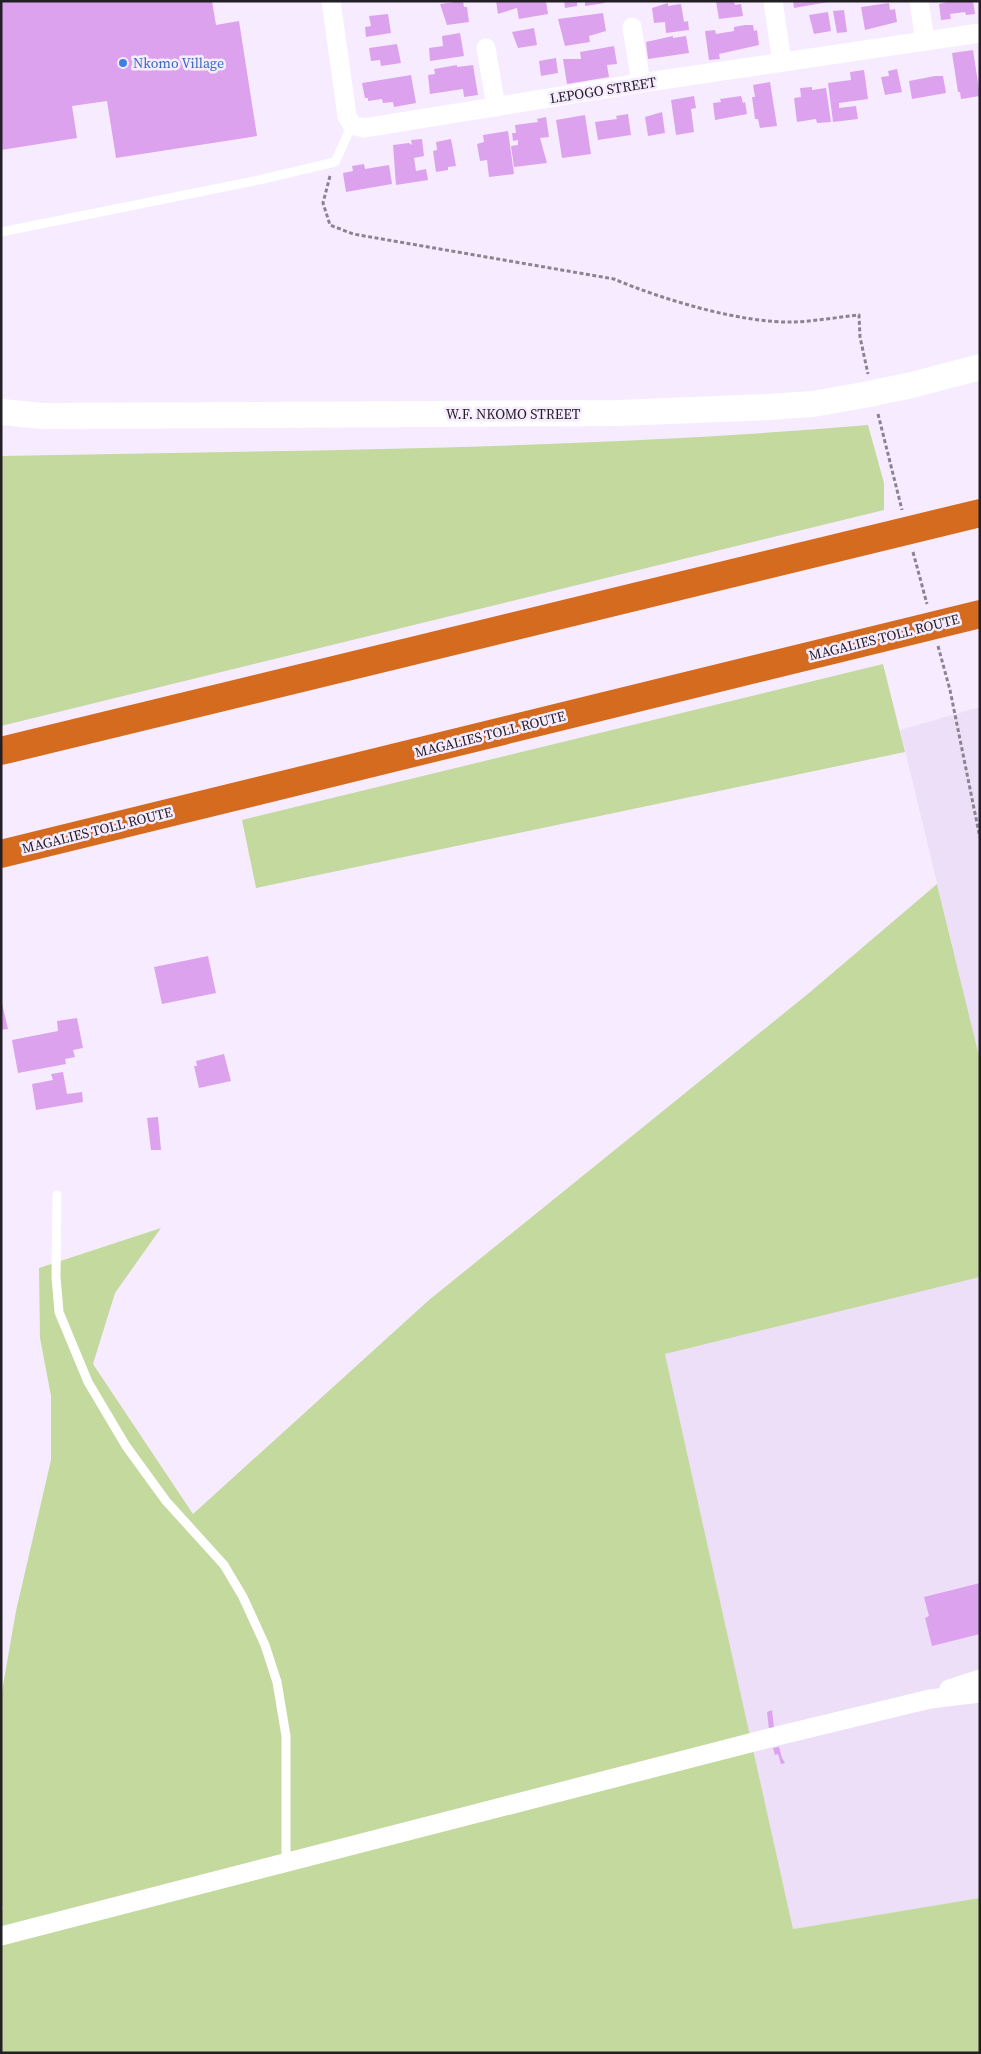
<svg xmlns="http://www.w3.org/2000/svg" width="981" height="2054" viewBox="0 0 981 2054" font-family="'Source Serif 4',serif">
  <rect width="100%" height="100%" fill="#f7ecff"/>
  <g fill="#eddff8">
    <path d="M 980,707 L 980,1060 L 900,730 Z"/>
    <path d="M 980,1277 L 980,1898 L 793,1929 L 665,1354 Z"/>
  </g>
  <g fill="#c3d99e">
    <path d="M 868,425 L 884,483 L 884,510 L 1,726 L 1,456 C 290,450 580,450 868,425 Z"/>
    <path d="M 883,664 L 905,752 L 256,888 L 242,820 Z"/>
    <path d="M 937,884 L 980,1060 L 980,1277 L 665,1354 L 793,1929 L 980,1898 L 980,2053 L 1,2053 L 1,1910 L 3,1909 L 1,1901 L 1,1697 L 16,1611 L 51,1460 L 51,1396 L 40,1338 L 39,1268 L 161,1228 L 115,1293 L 93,1364 L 193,1514 L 429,1300 L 809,993 Z"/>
  </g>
  <g fill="#dca2ed">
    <path d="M 1,1 L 212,1 L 216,25 L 239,21 L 257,136 L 116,158 L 107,101 L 72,106 L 77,138 L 1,150 Z"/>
    <path d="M 463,1 L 464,7 L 467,7 L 469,22 L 447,25 L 440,4 Z"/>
    <path d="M 496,1 L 546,1 L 548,14 L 519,19 L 517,8 L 498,14 Z"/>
    <path d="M 564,1 L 577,1 L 577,6 L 565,8 Z"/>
    <path d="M 585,1 L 604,1 L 605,3 L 585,6 Z"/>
    <path d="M 716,1 L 734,1 L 735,5 L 741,4 L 743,16 L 719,19 Z"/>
    <path d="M 793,1 L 828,1 L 828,2 L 794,8 Z"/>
    <path d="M 951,1 L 973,1 L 975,14 L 966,15 L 965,12 L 950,14 L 951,19 L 941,20 L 939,4 Z"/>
    <path d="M 668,3 L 668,6 L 681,4 L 684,22 L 688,21 L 689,30 L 666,33 L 665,22 L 654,23 L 652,8 Z"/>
    <path d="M 889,3 L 890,10 L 895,9 L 897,22 L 865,30 L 861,7 Z"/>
    <path d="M 844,10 L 847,32 L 837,33 L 833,11 Z"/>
    <path d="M 828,12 L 831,31 L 814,34 L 809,15 Z"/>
    <path d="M 603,13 L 606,31 L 589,36 L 590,42 L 565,46 L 558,19 Z"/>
    <path d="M 388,14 L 391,33 L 366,37 L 365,27 L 371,26 L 369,16 Z"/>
    <path d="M 745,25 L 753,25 L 754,31 L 757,30 L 759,45 L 719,54 L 720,59 L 709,60 L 705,31 L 715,30 L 716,34 L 734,31 L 734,27 Z"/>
    <path d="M 534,28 L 537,45 L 518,48 L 512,32 Z"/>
    <path d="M 460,33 L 464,56 L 430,61 L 429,48 L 443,46 L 442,36 Z"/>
    <path d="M 673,36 L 673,38 L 686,36 L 689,53 L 648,59 L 646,42 Z"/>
    <path d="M 397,44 L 401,63 L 381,66 L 380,60 L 371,61 L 369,48 Z"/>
    <path d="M 614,46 L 617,64 L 607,65 L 609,77 L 567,84 L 563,59 L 581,59 L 580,52 Z"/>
    <path d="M 973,50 L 980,96 L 961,99 L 960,92 L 958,92 L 952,53 Z"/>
    <path d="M 556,58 L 558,73 L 541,76 L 539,61 Z"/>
    <path d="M 457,65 L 457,67 L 473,65 L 478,95 L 464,97 L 463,89 L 430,94 L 428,75 L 435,74 L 434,69 Z"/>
    <path d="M 897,69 L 902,92 L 885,95 L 881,77 L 889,76 L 888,71 Z"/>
    <path d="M 864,70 L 868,99 L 839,103 L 839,108 L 856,106 L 858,119 L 833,122 L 828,83 L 851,80 L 850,72 Z"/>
    <path d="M 411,75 L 416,103 L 394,107 L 393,102 L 383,103 L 382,99 L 368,101 L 368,98 L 365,98 L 362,83 Z"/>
    <path d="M 935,76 L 943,76 L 946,93 L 912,99 L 909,81 Z"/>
    <path d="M 770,82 L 777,126 L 760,128 L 758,119 L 755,119 L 752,97 L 755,97 L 753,85 Z"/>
    <path d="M 812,87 L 812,90 L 826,88 L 831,122 L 817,123 L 816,119 L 797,122 L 794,98 L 801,97 L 800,88 Z"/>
    <path d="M 694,96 L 696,108 L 691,109 L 694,132 L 676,135 L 671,100 Z"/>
    <path d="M 741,96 L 743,103 L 745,102 L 747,114 L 715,120 L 713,103 L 721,102 L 720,99 Z"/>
    <path d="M 662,112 L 665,133 L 648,136 L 645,117 Z"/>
    <path d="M 628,114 L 631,135 L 598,140 L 595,122 L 617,119 L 616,116 Z"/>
    <path d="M 585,115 L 591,154 L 562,158 L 556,120 Z"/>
    <path d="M 546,117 L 549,137 L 540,138 L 547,163 L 514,167 L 511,146 L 518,145 L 518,140 L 513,141 L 512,133 L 516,133 L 515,125 L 538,122 L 537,119 Z"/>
    <path d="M 508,131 L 514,174 L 489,177 L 487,160 L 480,161 L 477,144 L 484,142 L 483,135 Z"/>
    <path d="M 422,139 L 424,156 L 414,158 L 416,171 L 426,169 L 428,180 L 396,185 L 393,145 L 409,143 L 412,145 L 411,140 Z"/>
    <path d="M 451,139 L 456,166 L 448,167 L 448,170 L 436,172 L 433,151 L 437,150 L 436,142 Z"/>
    <path d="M 364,164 L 365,169 L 389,165 L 392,184 L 346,192 L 343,173 L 353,171 L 352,166 Z"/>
    <path d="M 208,956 L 216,993 L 162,1004 L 154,967 Z"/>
    <path d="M 1,999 L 8,1029 L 1,1030 Z"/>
    <path d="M 77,1018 L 83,1048 L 73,1050 L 75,1057 L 65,1059 L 66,1064 L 18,1073 L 12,1040 L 58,1031 L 57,1021 Z"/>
    <path d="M 224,1054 L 231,1081 L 199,1088 L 194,1066 L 197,1066 L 196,1061 Z"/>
    <path d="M 63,1072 L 67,1094 L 82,1092 L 83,1102 L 36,1110 L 32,1084 L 53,1080 L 51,1074 Z"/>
    <path d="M 158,1117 L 161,1150 L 151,1150 L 147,1118 Z"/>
    <path d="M 980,1583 L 980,1634 L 932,1646 L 925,1618 L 929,1616 L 924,1597 Z"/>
    <path d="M 772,1710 L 774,1728 L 769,1729 L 767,1712 Z"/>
    <path d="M 779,1747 L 782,1758 L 785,1763 L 781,1764 L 778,1754 L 775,1755 L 773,1748 Z"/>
  </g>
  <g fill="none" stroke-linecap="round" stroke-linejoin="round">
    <g stroke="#8b8490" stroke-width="3" stroke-dasharray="4 2.5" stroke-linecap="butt">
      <path d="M 330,176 L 323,203 L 330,225 L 353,234 L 614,279 C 661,299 743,324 795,322 C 816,321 838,317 859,315 L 860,337 L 868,374"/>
      <path d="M 878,414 L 902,510"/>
      <path d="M 913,552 L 927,604"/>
      <path d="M 938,646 L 950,690 L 980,838"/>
    </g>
    <g stroke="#fff" stroke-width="9">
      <path d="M 1,232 L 259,180 L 335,162 L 352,125"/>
      <path d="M 57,1195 L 56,1277 L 59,1312 L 88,1382 L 126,1446 L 166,1501 L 224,1565 L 243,1597 L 265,1645 L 277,1682 L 286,1736 L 286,1863"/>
    </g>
    <g stroke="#fff" stroke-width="19">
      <path d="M 331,1 L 347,116 L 352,125 L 364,128 L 641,83 L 980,33"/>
      <path d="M 773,1 L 782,62"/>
      <path d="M 919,1 L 925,41"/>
      <path d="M 632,27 L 641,83"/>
      <path d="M 486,48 L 496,107"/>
      <path d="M 949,1689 L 980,1679"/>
      <path d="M 1,1936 L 777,1736 L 930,1699 L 980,1693"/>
    </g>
    <path stroke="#fff" stroke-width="26" d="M 1,412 L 43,416 L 619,413 L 767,407 L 813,404 L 864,395 L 912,385 L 980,367"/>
    <g stroke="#d46b1e" stroke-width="28">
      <path d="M 1,751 L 980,513"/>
      <path d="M 1,854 L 980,614"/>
    </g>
  </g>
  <circle fill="#3f7fe0" stroke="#f7ecff" stroke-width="2" cx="123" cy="63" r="5"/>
  <g text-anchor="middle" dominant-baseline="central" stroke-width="5" stroke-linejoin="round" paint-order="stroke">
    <g font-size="14" fill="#366cbe" stroke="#f7ecff" text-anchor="start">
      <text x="133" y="63">Nkomo Village</text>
    </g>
    <g font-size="14" fill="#221f25" stroke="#f7ecff">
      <text transform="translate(603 90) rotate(-9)">LEPOGO STREET</text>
      <text x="513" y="414">W.F. NKOMO STREET</text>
      <text transform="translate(884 637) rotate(-14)">MAGALIES TOLL ROUTE</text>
      <text transform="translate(490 734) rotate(-14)">MAGALIES TOLL ROUTE</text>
      <text transform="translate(97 830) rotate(-14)">MAGALIES TOLL ROUTE</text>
    </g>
  </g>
  <rect width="981" height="2054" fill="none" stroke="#221f25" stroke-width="5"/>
</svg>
